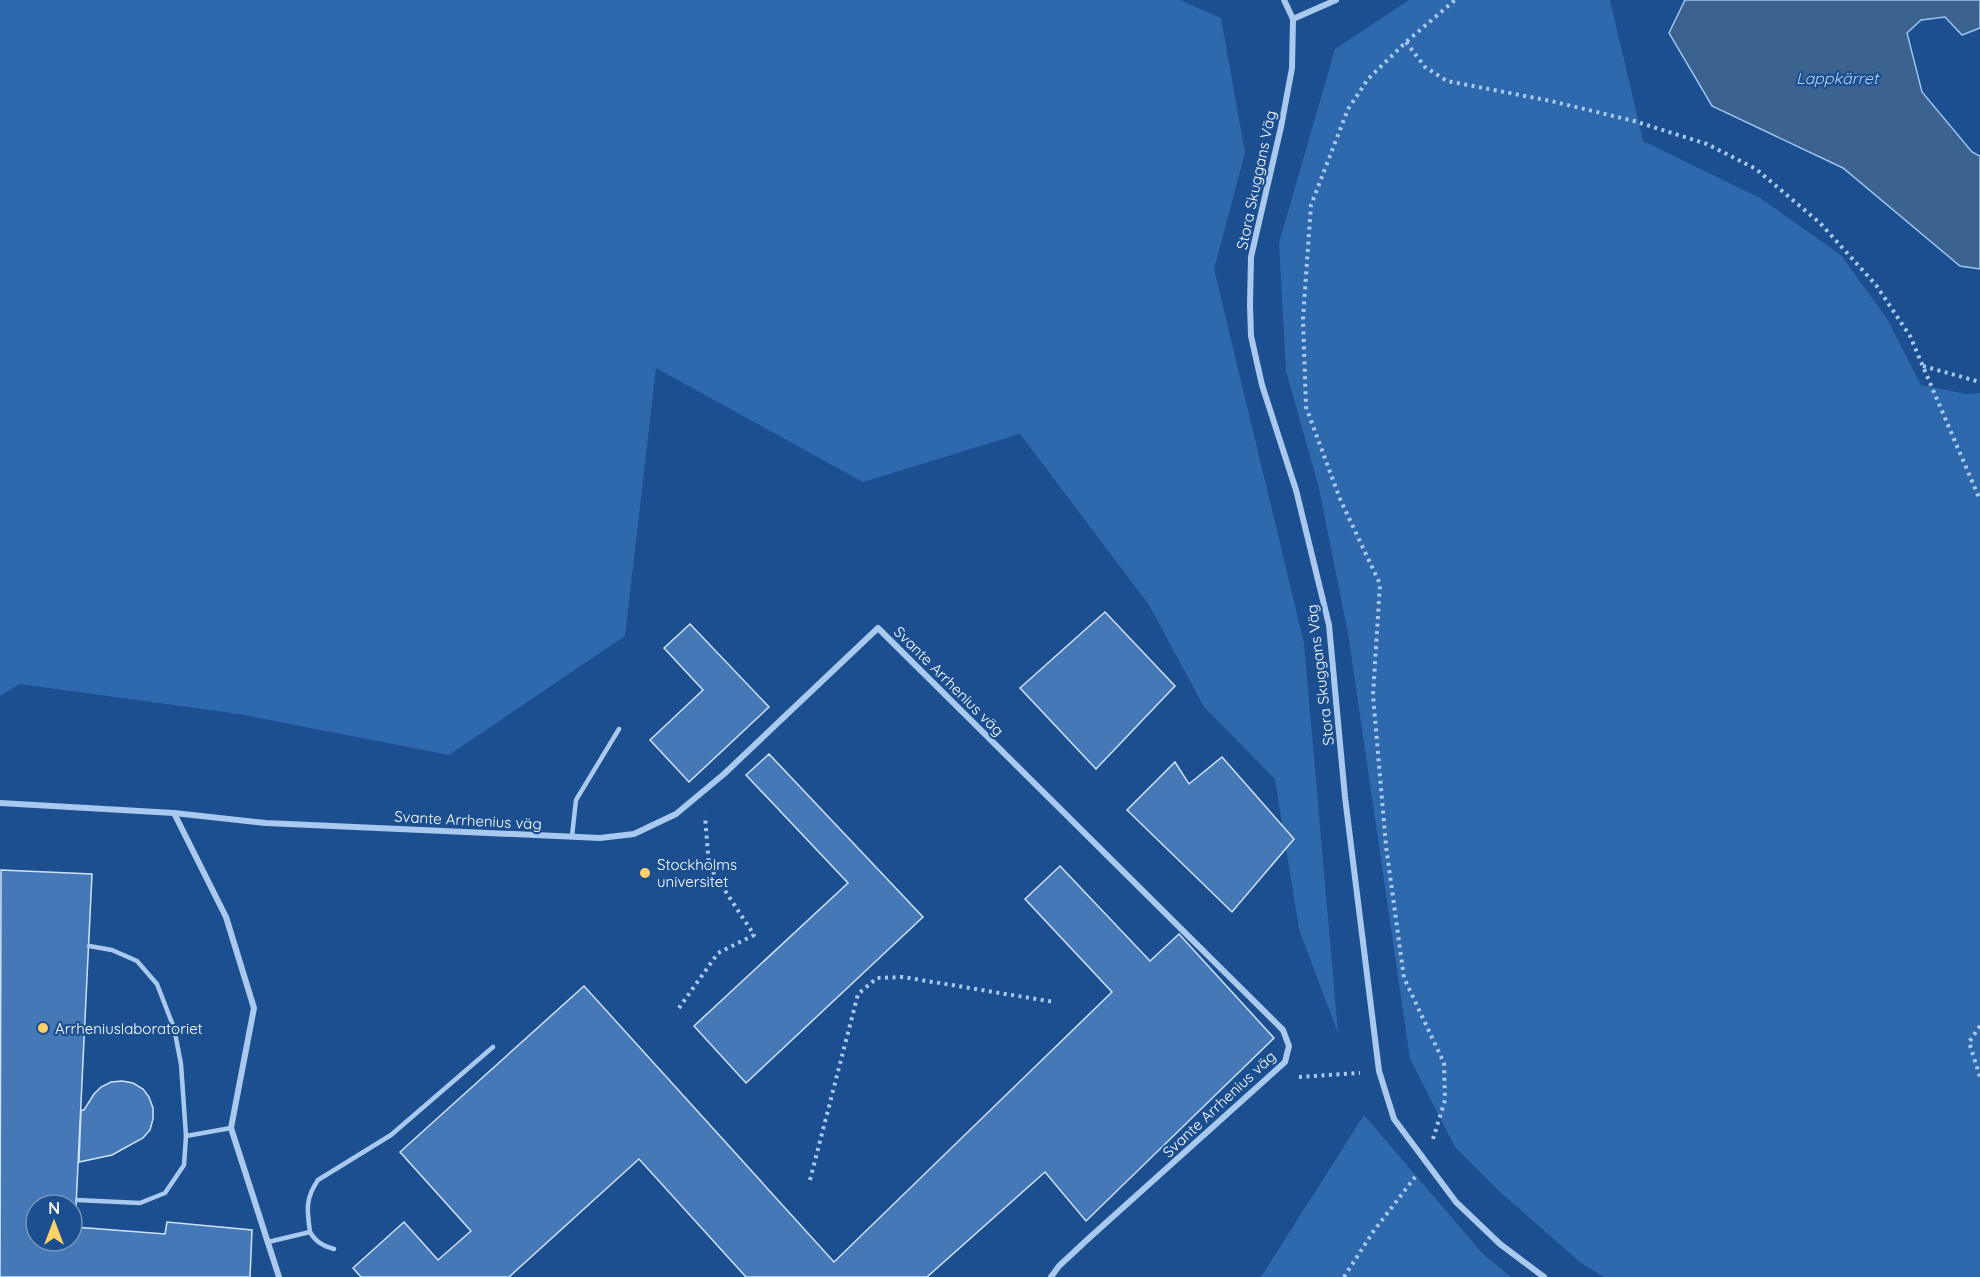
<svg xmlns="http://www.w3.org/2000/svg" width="1980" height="1277" viewBox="0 0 1980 1277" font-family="Quicksand,sans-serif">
  <rect width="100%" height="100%" fill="#1b4f8f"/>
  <g fill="#2e69ad">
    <path d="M 0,0 L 1180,0 L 1221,18 L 1245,153 L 1214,269 L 1304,643 L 1338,1033 L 1299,929 L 1275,779 L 1204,707 L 1149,605 L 1020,434 L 863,482 L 656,368 L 625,636 L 449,755 L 239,714 L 20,684 L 0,696 Z"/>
    <path d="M 1409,0 L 1610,0 L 1643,141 L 1760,198 L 1841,255 L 1887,319 L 1921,385 L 1966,394 L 1980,393 L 1980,1277 L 1604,1277 L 1581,1263 L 1500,1192 L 1455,1147 L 1410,1059 L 1348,633 L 1319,488 L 1286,371 L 1279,243 L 1335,49 Z"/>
    <path d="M 1364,1115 L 1483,1254 L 1511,1277 L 1261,1277 Z"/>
  </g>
  <path fill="#3c6290" stroke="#9cc4f0" stroke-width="1.5" d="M 1685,0 L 1980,0 L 1980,28 L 1962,35 L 1945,17 L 1921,20 L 1907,33 L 1922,92 L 1972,152 L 1980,156 L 1980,269 L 1960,266 L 1843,168 L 1712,106 L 1669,33 Z"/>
  <g fill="#4478b7" stroke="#cfe3fa" stroke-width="1.5" fill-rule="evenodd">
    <path d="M 1105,612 L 1175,686 L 1096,769 L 1020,688 Z"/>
    <path d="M 690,624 L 769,707 L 689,782 L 650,740 L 703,690 L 664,648 Z"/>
    <path d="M 769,754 L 923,917 L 746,1083 L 694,1026 L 848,883 L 746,775 Z"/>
    <path d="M 1222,757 L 1294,839 L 1232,912 L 1127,810 L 1175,762 L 1189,784 Z"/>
    <path d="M 1060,866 L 1150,961 L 1179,934 L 1274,1038 L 1086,1221 L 1045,1172 L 927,1277 L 746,1277 L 639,1159 L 509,1277 L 361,1277 L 353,1268 L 404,1222 L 438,1260 L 471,1231 L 400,1152 L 584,986 L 834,1262 L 1112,992 L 1025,899 Z"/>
    <path d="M 1,870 L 92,874 L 75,1227 L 165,1234 L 167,1222 L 252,1230 L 250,1277 L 0,1277 ZM 36,1205 L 72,1205 L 72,1241 L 36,1241 Z"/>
    <path d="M 122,1081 L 133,1083 L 143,1089 L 149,1097 L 153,1108 L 153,1119 L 150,1130 L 143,1138 L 112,1155 L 79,1162 L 81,1110 L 84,1110 L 94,1094 L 101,1087 L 111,1082 Z"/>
  </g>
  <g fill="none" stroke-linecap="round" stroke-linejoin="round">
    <g stroke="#a9c9ee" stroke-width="4" stroke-dasharray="3 4.5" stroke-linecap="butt">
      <path d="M 1406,42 L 1425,67 L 1447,81 L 1551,101 L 1634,121 L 1707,144 L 1756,169 L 1820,223 L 1876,285 L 1910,336 L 1980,500"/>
      <path d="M 1923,366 L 1980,382"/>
      <path d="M 679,1008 L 718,953 L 754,935 L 709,866 L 705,816"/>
      <path d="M 1980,1026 L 1969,1042 L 1980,1077"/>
      <path d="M 1299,1077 L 1360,1073"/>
      <path d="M 1433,1139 L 1445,1100 L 1444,1063 L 1404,978 L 1386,846 L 1373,695 L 1380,584 L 1340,499 L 1306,407 L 1303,319 L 1311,205 L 1348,109 L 1368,79 L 1406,42 L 1455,0"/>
      <path d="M 810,1180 L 858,994 L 877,978 L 903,977 L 1054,1002"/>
      <path d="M 1344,1277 L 1373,1232 L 1415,1177"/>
    </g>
    <g stroke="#a9c9ee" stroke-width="4.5">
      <path d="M 572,836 L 576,800 L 619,729"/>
      <path d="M 186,1136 L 231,1128"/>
      <path d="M 77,1200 L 140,1203 L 165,1193 L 184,1165 L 186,1136 L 181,1064 L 174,1028 L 157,984 L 137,961 L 112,950 L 89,946"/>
      <path d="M 310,1232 C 316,1242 323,1246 334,1249"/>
      <path d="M 268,1242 L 310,1232 C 307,1210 305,1199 318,1180 L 391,1135 L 493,1047"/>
    </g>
    <g stroke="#a9c9ee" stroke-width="6">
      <path d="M 1284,0 L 1293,19 L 1292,68 L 1281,127 L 1251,257 L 1250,305 L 1251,336 L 1262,385 L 1296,490 L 1329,625 L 1345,797 L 1379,1071 L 1394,1119 L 1456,1202 L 1500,1244 L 1544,1277"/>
      <path d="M 1293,19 L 1336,0"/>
      <path d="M 0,803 L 174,813 L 266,823 L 600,838 L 634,834 L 676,814 L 724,774 L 878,628 L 1283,1030 L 1289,1046 L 1285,1062 L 1088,1239 L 1059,1266 L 1051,1277"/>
      <path d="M 174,813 L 226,917 L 254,1008 L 231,1128 L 279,1277"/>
    </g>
  </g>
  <g fill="#ffd166" stroke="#1b4f8f" stroke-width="2">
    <circle cx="645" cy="873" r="6"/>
    <circle cx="43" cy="1028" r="6"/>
  </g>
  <g text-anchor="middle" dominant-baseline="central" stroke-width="4.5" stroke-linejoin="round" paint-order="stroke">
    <g font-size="15" fill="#fff" stroke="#1b4f8f">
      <text transform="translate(1256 180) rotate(-78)">Stora Skuggans Väg</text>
      <text transform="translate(1320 675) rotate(-97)">Stora Skuggans Väg</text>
      <text transform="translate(949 681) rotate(45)">Svante Arrhenius väg</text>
      <text transform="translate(468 820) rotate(3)">Svante Arrhenius väg</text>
      <text transform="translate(1219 1104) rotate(-43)">Svante Arrhenius väg</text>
    </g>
    <g font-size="15" fill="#fff" stroke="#1b4f8f" text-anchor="start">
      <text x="657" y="864">Stockholms<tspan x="657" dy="17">universitet</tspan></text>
      <text x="55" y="1028">Arrheniuslaboratoriet</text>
    </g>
    <g font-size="16" font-style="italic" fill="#b5d3f5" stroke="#1b4f8f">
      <text x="1837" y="78">Lappkärret</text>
    </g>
  </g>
  <g transform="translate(54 1223)"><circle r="28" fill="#1b4f8f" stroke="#7695bc" stroke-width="1.5"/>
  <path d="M0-4.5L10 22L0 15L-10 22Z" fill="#ffd166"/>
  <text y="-9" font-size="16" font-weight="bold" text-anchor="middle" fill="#ffffff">N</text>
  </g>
</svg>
